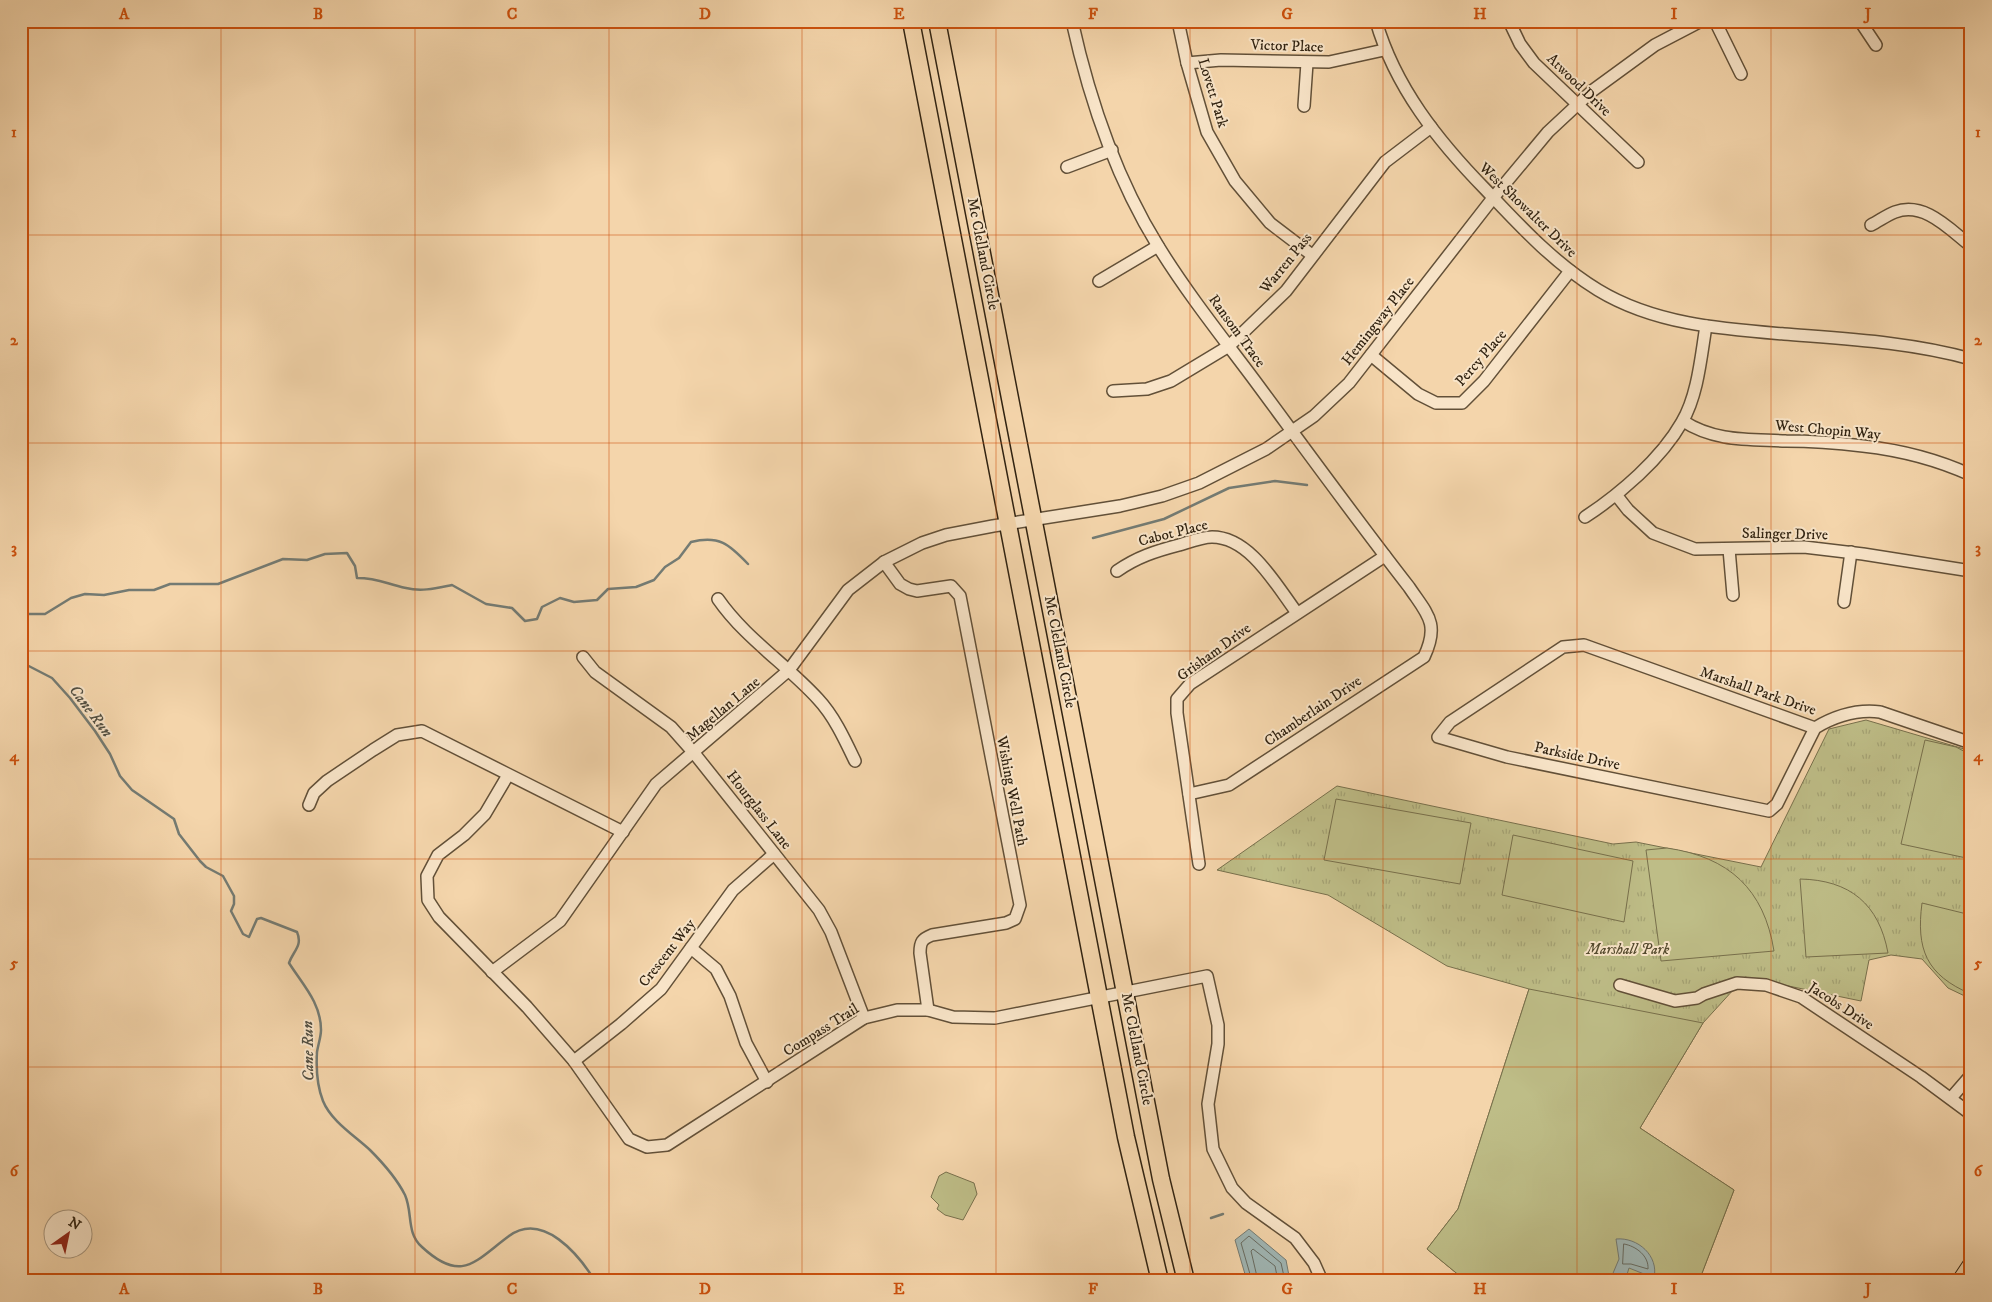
<svg xmlns="http://www.w3.org/2000/svg" width="1992" height="1302" viewBox="0 0 1992 1302" font-family="'IM FELL DW Pica',serif">
  <defs>
    <pattern id="park-tufts" width="24" height="20" patternUnits="userSpaceOnUse" patternTransform="scale(1.25)"><rect width="24" height="20" fill="#bebd87"/><path d="M3 7l-1-3M5 7V3M7 7l1-3M15 17l-1-3M17 17v-4M19 17l1-3" fill="none" stroke="#a4a274"/></pattern>
  </defs>
  <rect width="100%" height="100%" fill="#f4d5ab"/>
  <filter id="stains"><feTurbulence type="fractalNoise" baseFrequency=".004" numOctaves="4"/><feColorMatrix values="0 0 0 0 .2 0 0 0 0 .09 0 0 0 0 .02 0 0 0 .5 -.17"/></filter>
  <radialGradient id="worn" r=".72"><stop offset=".6" stop-color="#630" stop-opacity="0"/><stop offset="1" stop-color="#630" stop-opacity=".3"/></radialGradient>
  <path fill="url(#park-tufts)" stroke="#78704c" d="M 1866,720 L 1971,751 L 1971,999 L 1948,988 L 1922,959 L 1891,955 L 1869,960 L 1861,1001 L 1745,977 L 1703,1023 L 1640,1128 L 1734,1190 L 1699,1281 L 1466,1281 L 1427,1249 L 1458,1209 L 1529,989 L 1447,966 L 1328,895 L 1217,870 L 1337,786 L 1613,844 L 1636,842 L 1761,867 L 1829,729 Z"/>
  <g fill="#bebd87" stroke="#78704c">
    <path d="M 1925,740 L 1956,747 L 1971,755 L 1971,859 L 1901,844 Z"/>
    <path d="M 1336,799 L 1471,823 L 1460,884 L 1324,860 Z"/>
    <path d="M 1513,835 L 1633,861 L 1624,922 L 1502,895 Z"/>
    <path d="M 1667,848 C 1729,857 1764,889 1774,951 L 1661,961 L 1646,850 Z"/>
    <path d="M 1800,879 C 1850,880 1879,904 1888,953 L 1806,957 Z"/>
    <path d="M 1922,903 L 1971,915 L 1971,994 C 1926,975 1916,949 1922,903 Z"/>
    <path d="M 1529,989 L 1703,1023 L 1640,1128 L 1734,1190 L 1699,1281 L 1466,1281 L 1427,1249 L 1458,1209 Z"/>
    <path d="M 946,1172 L 974,1183 L 977,1194 L 963,1220 L 945,1215 L 937,1209 L 939,1205 L 931,1197 L 939,1176 Z"/>
  </g>
  <g fill="#a0b6b4" stroke="#747b73">
    <path d="M 1249,1229 L 1286,1260 L 1290,1281 L 1247,1281 L 1235,1240 Z"/>
    <path d="M 1616,1239 C 1638,1237 1659,1256 1654,1278 L 1629,1268 L 1625,1281 L 1611,1278 L 1619,1259 Z"/>
  </g>
  <g fill="none" stroke-linecap="round" stroke-linejoin="round">
    <g stroke="#686c62" stroke-width="1">
      <path d="M 1624,1244 C 1636,1246 1649,1256 1648,1269 L 1631,1264 L 1623,1264 Z"/>
      <path d="M 1252,1281 L 1241,1243 L 1249,1236 L 1281,1263 L 1285,1281"/>
      <path d="M 1258,1281 L 1251,1251 L 1253,1249 L 1275,1266 L 1278,1281"/>
    </g>
    <g stroke="#747b73" stroke-width="2.5">
      <path d="M 1093,538 L 1164,519 L 1229,488 L 1275,481 L 1307,485"/>
      <path d="M 21,614 L 45,614 L 71,598 L 85,594 L 104,595 L 129,590 L 154,590 L 170,584 L 218,584 L 283,559 L 307,560 L 325,554 L 347,553 L 355,566 L 357,578 C 379,578 386,584 406,588 C 422,592 437,588 452,585 L 486,604 L 512,608 L 525,621 L 537,619 L 542,607 L 560,598 L 574,602 L 597,600 L 608,589 L 636,587 L 654,580 L 665,567 L 679,558 L 691,542 C 719,535 729,544 748,564"/>
      <path d="M 21,662 L 52,678 L 70,698 L 95,731 L 110,754 L 120,776 L 132,790 L 174,819 L 179,834 L 200,861 L 206,867 L 223,876 L 234,896 L 234,904 L 231,911 L 243,934 L 249,937 L 257,919 L 261,918 L 297,932 C 303,946 293,951 289,963 C 303,985 321,1003 321,1030 C 321,1037 318,1045 317,1052 C 316,1069 317,1086 323,1101 C 331,1121 355,1136 370,1150 C 382,1162 397,1179 405,1195 C 413,1213 406,1233 422,1247 C 462,1284 475,1261 509,1236 C 543,1211 579,1255 595,1281"/>
      <path d="M 1211,1218 L 1223,1214"/>
    </g>
    <g stroke="#625038" stroke-width="14">
      <g id="minor">
        <path d="M 1072,21 C 1089,98 1116,178 1158,246 C 1187,293 1222,337 1255,381 C 1306,450 1356,519 1409,587 C 1427,614 1440,623 1424,657 L 1229,785 L 1189,794"/>
        <path d="M 1178,21 L 1187,63 L 1207,132 L 1235,181 L 1270,223 L 1312,255"/>
        <path d="M 1376,21 C 1395,87 1438,141 1486,190 C 1521,227 1554,263 1598,290 C 1654,324 1721,329 1784,334 C 1847,339 1910,342 1971,359"/>
        <path d="M 1509,21 L 1520,44 L 1534,63 L 1638,162"/>
        <path d="M 1715,21 L 1741,74"/>
        <path d="M 1860,21 L 1876,45"/>
        <path d="M 1187,63 L 1221,60 L 1329,62 L 1384,50"/>
        <path d="M 1304,106 L 1307,63"/>
        <path d="M 1067,167 L 1112,150"/>
        <path d="M 1871,225 C 1879,221 1887,215 1895,212 C 1925,201 1950,230 1971,246"/>
        <path d="M 1099,281 L 1158,246"/>
        <path d="M 1371,355 L 1418,394 L 1436,403 L 1462,403 L 1484,381 L 1570,271"/>
        <path d="M 1113,391 L 1147,389 L 1171,381 L 1229,346 L 1286,291 L 1385,162 L 1431,127"/>
        <path d="M 1683,421 C 1715,442 1750,439 1786,441 C 1812,441 1838,443 1863,446 C 1899,450 1938,460 1971,475"/>
        <path d="M 1617,496 L 1628,510 L 1653,533 L 1695,549 L 1804,547 L 1863,554 L 1971,571"/>
        <path d="M 1585,517 C 1620,494 1661,459 1682,422 C 1698,395 1701,356 1706,326"/>
        <path d="M 1729,549 L 1733,595"/>
        <path d="M 884,562 L 900,584 L 909,589 L 917,591 L 951,586 L 960,596 L 1020,905 L 1015,919 L 1006,923 L 932,935 C 922,939 920,942 920,953 L 928,1010"/>
        <path d="M 1117,571 C 1137,557 1156,551 1179,545 C 1189,542 1202,537 1212,537 C 1250,537 1276,585 1297,613"/>
        <path d="M 718,599 C 745,638 786,664 818,699 C 834,716 845,740 855,761"/>
        <path d="M 1844,602 L 1851,552"/>
        <path d="M 583,657 L 595,672 L 671,727 L 694,753 L 819,910 L 831,932 L 864,1018"/>
        <path d="M 1815,728 L 1777,804 L 1769,811 L 1507,757 L 1438,737 L 1450,722 L 1563,647 L 1584,645 L 1815,728 C 1835,716 1856,709 1880,712 L 1971,743"/>
        <path d="M 508,775 L 485,814 L 464,835 L 438,855 L 427,876 L 428,900 L 439,917 L 527,1007 L 574,1061 L 629,1139 L 647,1147 L 667,1145 L 864,1018 L 897,1010 L 928,1010 L 953,1017 L 995,1018 L 1207,976 L 1218,1025 L 1218,1044 L 1208,1104 L 1213,1149 L 1232,1188 L 1246,1203 L 1295,1238 L 1314,1263 L 1322,1281"/>
        <path d="M 309,805 L 314,793 L 327,781 L 373,750 L 397,735 L 422,731 L 623,832"/>
        <path d="M 1199,864 L 1177,713 L 1177,699 L 1190,684 L 1385,556"/>
        <path d="M 691,948 L 716,969 L 730,996 L 746,1043 L 767,1082"/>
        <path d="M 492,972 L 560,921 L 656,784 L 789,670 L 848,590 L 884,562 L 922,543 L 946,535 L 993,526 L 1120,506 L 1162,496 L 1199,483 L 1266,449 L 1314,416 L 1349,383 L 1493,198 L 1548,132 L 1592,91 L 1655,45 L 1701,21"/>
        <path d="M 1620,985 L 1675,1001 L 1697,998 L 1704,994 L 1737,983 L 1766,985 L 1801,997 L 1921,1077 L 1971,1114"/>
        <path d="M 574,1061 L 621,1024 L 661,989 L 733,890 L 774,854"/>
        <path d="M 1951,1098 L 1971,1075"/>
      </g>
    </g>
    <g stroke="#312311" stroke-width="16">
      <path id="major" d="M 1959,1281 L 1971,1263"/>
    </g>
    <g stroke="#312311" stroke-width="19">
      <g id="highway">
        <path d="M 911,21 L 1126,1137 L 1160,1281"/>
        <path d="M 937,21 L 1161,1179 L 1186,1281"/>
      </g>
    </g>
    <use href="#minor" stroke="#f8e4c8" stroke-width="11"/>
    <use href="#major" stroke="#f4d5ab" stroke-width="14"/>
    <use href="#highway" stroke="#f4d5ab" stroke-width="16"/>
  </g>
  <path fill="none" stroke="#cd510d" stroke-width="1" stroke-opacity="0.55" d="M 221,21 L 221,1281M 415,21 L 415,1281M 609,21 L 609,1281M 802,21 L 802,1281M 996,21 L 996,1281M 1190,21 L 1190,1281M 1383,21 L 1383,1281M 1577,21 L 1577,1281M 1771,21 L 1771,1281M 21,235 L 1971,235M 21,443 L 1971,443M 21,651 L 1971,651M 21,859 L 1971,859M 21,1067 L 1971,1067"/>
  <g text-anchor="middle" dominant-baseline="central" stroke-width="4" stroke-linejoin="round" paint-order="stroke">
    <g font-size="15" fill="#312311" stroke="#f8e4c8">
      <text transform="translate(1287 46) rotate(2)">Victor Place</text>
      <text transform="translate(1579 85) rotate(44)">Atwood Drive</text>
      <text transform="translate(1213 93) rotate(73)">Lovett Park</text>
      <text transform="translate(1528 210) rotate(44)">West Showalter Drive</text>
      <text transform="translate(983 254) rotate(79)">Mc Clelland Circle</text>
      <text transform="translate(1286 263) rotate(-51)">Warren Pass</text>
      <text transform="translate(1378 321) rotate(-52)">Hemingway Place</text>
      <text transform="translate(1237 331) rotate(54)">Ransom Trace</text>
      <text transform="translate(1481 358) rotate(-49)">Percy Place</text>
      <text transform="translate(1828 430) rotate(5)">West Chopin Way</text>
      <text transform="translate(1173 533) rotate(-14)">Cabot Place</text>
      <text transform="translate(1785 534) rotate(1)">Salinger Drive</text>
      <text transform="translate(1060 652) rotate(79)">Mc Clelland Circle</text>
      <text transform="translate(1214 652) rotate(-36)">Grisham Drive</text>
      <text transform="translate(1758 691) rotate(19)">Marshall Park Drive</text>
      <text transform="translate(723 709) rotate(-40)">Magellan Lane</text>
      <text transform="translate(1313 711) rotate(-34)">Chamberlain Drive</text>
      <text transform="translate(1577 756) rotate(12)">Parkside Drive</text>
      <text transform="translate(1012 791) rotate(79)">Wishing Well Path</text>
      <text transform="translate(759 810) rotate(52)">Hourglass Lane</text>
      <text transform="translate(667 953) rotate(-52)">Crescent Way</text>
      <text transform="translate(1841 1006) rotate(33)">Jacobs Drive</text>
      <text transform="translate(821 1030) rotate(-32)">Compass Trail</text>
      <text transform="translate(1137 1049) rotate(79)">Mc Clelland Circle</text>
    </g>
    <g font-size="15" font-style="italic" fill="#544a2e" stroke="#f8e4c8">
      <text x="1628" y="949">Marshall Park</text>
    </g>
    <g font-size="16" font-style="italic" fill="#524f42" stroke="#f8e4c8">
      <text transform="translate(91 711) rotate(53)">Cane Run</text>
      <text transform="translate(308 1051) rotate(-91)">Cane Run</text>
    </g>
  </g>
  <rect width="1992" height="1302" fill="none" stroke="#f4d5ab" stroke-width="55"/>
  <g transform="translate(68 1234) rotate(33)"><circle r="24" fill="#f8e4c8" stroke="#a8977f"/>
  <path d="M0-4L9 19L0 12L-9 19Z" fill="#8f2418"/>
  <text y="-8" font-size="14" font-weight="bold" text-anchor="middle" fill="#312311">N</text>
  </g>
  <rect x="28" y="28" width="1936" height="1246" fill="none" stroke="#cd510d" stroke-width="2"/>
  <g font-size="16" text-anchor="middle" font-weight="bold" fill="#cd510d">
    <text x="124" y="19">A</text>
    <text x="318" y="19">B</text>
    <text x="512" y="19">C</text>
    <text x="705" y="19">D</text>
    <text x="899" y="19">E</text>
    <text x="1093" y="19">F</text>
    <text x="1287" y="19">G</text>
    <text x="1480" y="19">H</text>
    <text x="1674" y="19">I</text>
    <text x="1868" y="19">J</text>
    <text x="14" y="137">1</text>
    <text x="1978" y="137">1</text>
    <text x="14" y="345">2</text>
    <text x="1978" y="345">2</text>
    <text x="14" y="553">3</text>
    <text x="1978" y="553">3</text>
    <text x="14" y="761">4</text>
    <text x="1978" y="761">4</text>
    <text x="14" y="968">5</text>
    <text x="1978" y="968">5</text>
    <text x="14" y="1176">6</text>
    <text x="1978" y="1176">6</text>
    <text x="124" y="1294">A</text>
    <text x="318" y="1294">B</text>
    <text x="512" y="1294">C</text>
    <text x="705" y="1294">D</text>
    <text x="899" y="1294">E</text>
    <text x="1093" y="1294">F</text>
    <text x="1287" y="1294">G</text>
    <text x="1480" y="1294">H</text>
    <text x="1674" y="1294">I</text>
    <text x="1868" y="1294">J</text>
  </g>
  <rect width="100%" height="100%" filter="url(#stains)"/>
  <rect width="100%" height="100%" fill="url(#worn)"/>
</svg>
